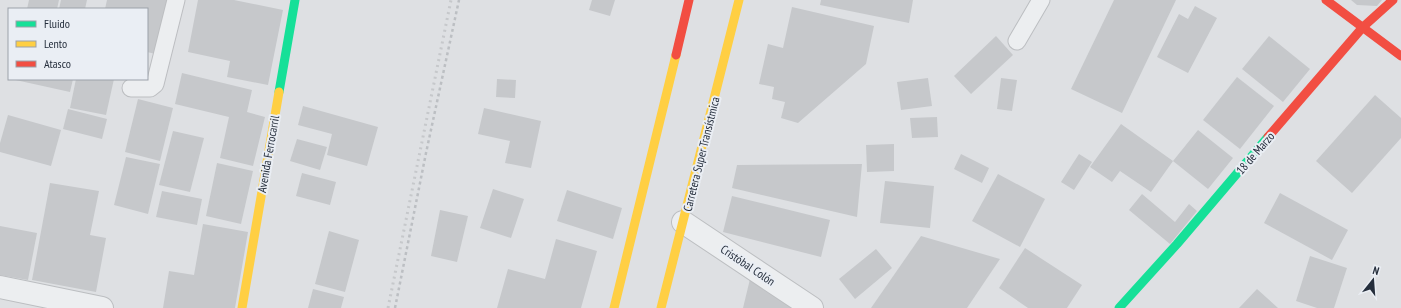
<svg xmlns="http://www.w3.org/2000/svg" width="1401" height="308" viewBox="0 0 1401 308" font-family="'PT Sans Narrow',sans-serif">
  <rect width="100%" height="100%" fill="#dee0e3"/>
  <g fill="#c6c8cb">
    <path d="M 29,0 L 59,0 L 57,9 L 27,9 Z"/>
    <path d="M 61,0 L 87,0 L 85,9 L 59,9 Z"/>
    <path d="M 107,0 L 172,0 L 160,55 L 147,52 L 147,9 L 105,9 Z"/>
    <path d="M 198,0 L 234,0 L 283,10 L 268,85 L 227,77 L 230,61 L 188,52 Z"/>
    <path d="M 592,0 L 615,0 L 610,16 L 589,10 Z"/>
    <path d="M 821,0 L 913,0 L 909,23 L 820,5 Z"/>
    <path d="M 1114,0 L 1176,0 L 1122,113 L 1071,89 Z"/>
    <path d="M 1351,0 L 1382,0 L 1377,6 L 1357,5 Z"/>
    <path d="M 1195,6 L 1217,18 L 1188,73 L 1157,57 L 1179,14 L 1188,19 Z"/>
    <path d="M 792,7 L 874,26 L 866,64 L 798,123 L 781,118 L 785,102 L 772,99 L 774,87 L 759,84 L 768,44 L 783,48 Z"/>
    <path d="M 996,36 L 1013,55 L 971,94 L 954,76 Z"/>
    <path d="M 1269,36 L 1310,69 L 1283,102 L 1242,69 Z"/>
    <path d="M 182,73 L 252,90 L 247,112 L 265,117 L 253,166 L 220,158 L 229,117 L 175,104 Z"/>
    <path d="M 1237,77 L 1274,106 L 1240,149 L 1203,120 Z"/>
    <path d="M 928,78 L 932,106 L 901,110 L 897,82 Z"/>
    <path d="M 1001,78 L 1017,80 L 1012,111 L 997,109 Z"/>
    <path d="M 11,79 L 73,79 L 70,92 Z"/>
    <path d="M 76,79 L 114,79 L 106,115 L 70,108 Z"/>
    <path d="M 497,79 L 516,80 L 515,98 L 496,97 Z"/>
    <path d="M 1375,95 L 1401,118 L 1401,138 L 1352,193 L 1316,161 Z"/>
    <path d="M 138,99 L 173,108 L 160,161 L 125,152 Z"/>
    <path d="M 303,106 L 378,127 L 367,166 L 327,155 L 332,134 L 298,125 Z"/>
    <path d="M 484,108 L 541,121 L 531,168 L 505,163 L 510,141 L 478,134 Z"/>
    <path d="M 68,109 L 107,119 L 102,139 L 63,129 Z"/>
    <path d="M 8,115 L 61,130 L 51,166 L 0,152 L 0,143 Z"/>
    <path d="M 937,117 L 938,137 L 912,138 L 910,118 Z"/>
    <path d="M 1121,124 L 1173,161 L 1151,192 L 1120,171 L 1112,182 L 1090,167 Z"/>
    <path d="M 1198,130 L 1233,158 L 1208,189 L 1173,161 Z"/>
    <path d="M 173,131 L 204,138 L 190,192 L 159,185 Z"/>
    <path d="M 297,139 L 327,147 L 320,170 L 290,161 Z"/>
    <path d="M 894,144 L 894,171 L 867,172 L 866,145 Z"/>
    <path d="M 961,154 L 989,168 L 982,183 L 954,169 Z"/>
    <path d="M 1079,154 L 1092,162 L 1074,190 L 1061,182 Z"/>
    <path d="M 126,157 L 160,164 L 148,214 L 114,205 Z"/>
    <path d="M 217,163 L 253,171 L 241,224 L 206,216 Z"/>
    <path d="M 862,164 L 857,217 L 732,188 L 737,165 Z"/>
    <path d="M 302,173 L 336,182 L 330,205 L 296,196 Z"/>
    <path d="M 998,174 L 1045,199 L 1020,247 L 972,221 Z"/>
    <path d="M 885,181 L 934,186 L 930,228 L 880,223 Z"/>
    <path d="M 50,183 L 99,191 L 90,235 L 106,238 L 96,292 L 32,280 Z"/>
    <path d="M 493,189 L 524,199 L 511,238 L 480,228 Z"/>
    <path d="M 567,190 L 622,208 L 613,239 L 557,221 Z"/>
    <path d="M 162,191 L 202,199 L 197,225 L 156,217 Z"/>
    <path d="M 1280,193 L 1348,230 L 1332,260 L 1264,223 Z"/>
    <path d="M 1142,194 L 1175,222 L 1189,204 L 1197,211 L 1170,244 L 1129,210 Z"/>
    <path d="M 732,196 L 830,220 L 821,257 L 723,232 Z"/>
    <path d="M 440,210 L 468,216 L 457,262 L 431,256 Z"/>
    <path d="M 203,224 L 248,232 L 235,308 L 163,308 L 169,271 L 194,275 Z"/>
    <path d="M 0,226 L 37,233 L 28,280 L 0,275 Z"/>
    <path d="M 329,231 L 359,240 L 345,292 L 315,284 Z"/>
    <path d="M 921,236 L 1000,259 L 967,308 L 871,308 Z"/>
    <path d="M 556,239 L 597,251 L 581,308 L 497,308 L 508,269 L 545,279 Z"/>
    <path d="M 1025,248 L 1082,285 L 1067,308 L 1028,308 L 999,288 Z"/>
    <path d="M 876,249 L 892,268 L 855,299 L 839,279 Z"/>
    <path d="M 1310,256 L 1347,268 L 1334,308 L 1317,308 L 1296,301 Z"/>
    <path d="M 750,279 L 792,308 L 743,308 Z"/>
    <path d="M 313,289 L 344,297 L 341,308 L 308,308 Z"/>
    <path d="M 1257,289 L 1278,308 L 1239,308 Z"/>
  </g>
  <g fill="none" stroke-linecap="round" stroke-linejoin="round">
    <g stroke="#bcbec1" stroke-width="19">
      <g id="lane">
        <path d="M 1017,41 L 1041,0"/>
        <path d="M 131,88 L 150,88 L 155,84 L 176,0"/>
      </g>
    </g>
    <g stroke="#bcbec1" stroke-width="24">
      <g id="street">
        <path d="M 683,222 L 812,308"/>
        <path d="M 0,287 L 102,308"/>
      </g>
    </g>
    <path stroke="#bcbfc3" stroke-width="2.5" stroke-dasharray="3 3" stroke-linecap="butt" d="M 395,308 L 426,153 L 459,0"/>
    <use href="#lane" stroke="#eceef0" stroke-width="17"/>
    <use href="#street" stroke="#eceef0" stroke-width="22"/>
    <g stroke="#16e098" stroke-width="9">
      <path d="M 279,92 L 295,0"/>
      <path d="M 1119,308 L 1177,244 L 1268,137"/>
    </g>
    <g stroke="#ffcf43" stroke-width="9">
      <path d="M 242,308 L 279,92"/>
      <path d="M 614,308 L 676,55"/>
      <path d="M 661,308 L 739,0"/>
    </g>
    <g stroke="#f24e42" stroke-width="9">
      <path d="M 1326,0 L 1401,56"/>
      <path d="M 676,55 L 689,0"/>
      <path d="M 1268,137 L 1363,27 L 1393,0"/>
    </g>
    <path stroke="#c6c8cb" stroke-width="3" stroke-dasharray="2 4" stroke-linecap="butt" d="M 388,308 L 451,0"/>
  </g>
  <g text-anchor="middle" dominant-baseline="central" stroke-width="4" stroke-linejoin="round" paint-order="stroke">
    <g font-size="12" fill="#252e3c" stroke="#eaeef4">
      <text transform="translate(1255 153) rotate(-49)">18 de Marzo</text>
      <text transform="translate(268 154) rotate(-80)">Avenida Ferrocarril</text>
      <text transform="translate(701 154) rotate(-76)">Carretera Super Transístmica</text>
      <text transform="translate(748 265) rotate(34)">Cristóbal Colón</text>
    </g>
  </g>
  <rect x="8" y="8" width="140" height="72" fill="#eaeef4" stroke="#9ba1aa"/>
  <rect x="16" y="21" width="20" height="6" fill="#16e098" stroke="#9ba1aa"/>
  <text x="44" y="28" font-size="12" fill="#252e3c">Fluido</text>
  <rect x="16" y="41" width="20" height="6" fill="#ffcf43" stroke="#9ba1aa"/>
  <text x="44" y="48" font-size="12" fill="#252e3c">Lento</text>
  <rect x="16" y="61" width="20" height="6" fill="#f24e42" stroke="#9ba1aa"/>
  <text x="44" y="68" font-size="12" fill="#252e3c">Atasco</text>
  <g transform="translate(1373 280) rotate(17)" stroke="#eaeef4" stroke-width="3" paint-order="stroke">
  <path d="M0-3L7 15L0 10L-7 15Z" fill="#252e3c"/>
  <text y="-6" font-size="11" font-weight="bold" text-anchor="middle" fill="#252e3c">N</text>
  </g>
</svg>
